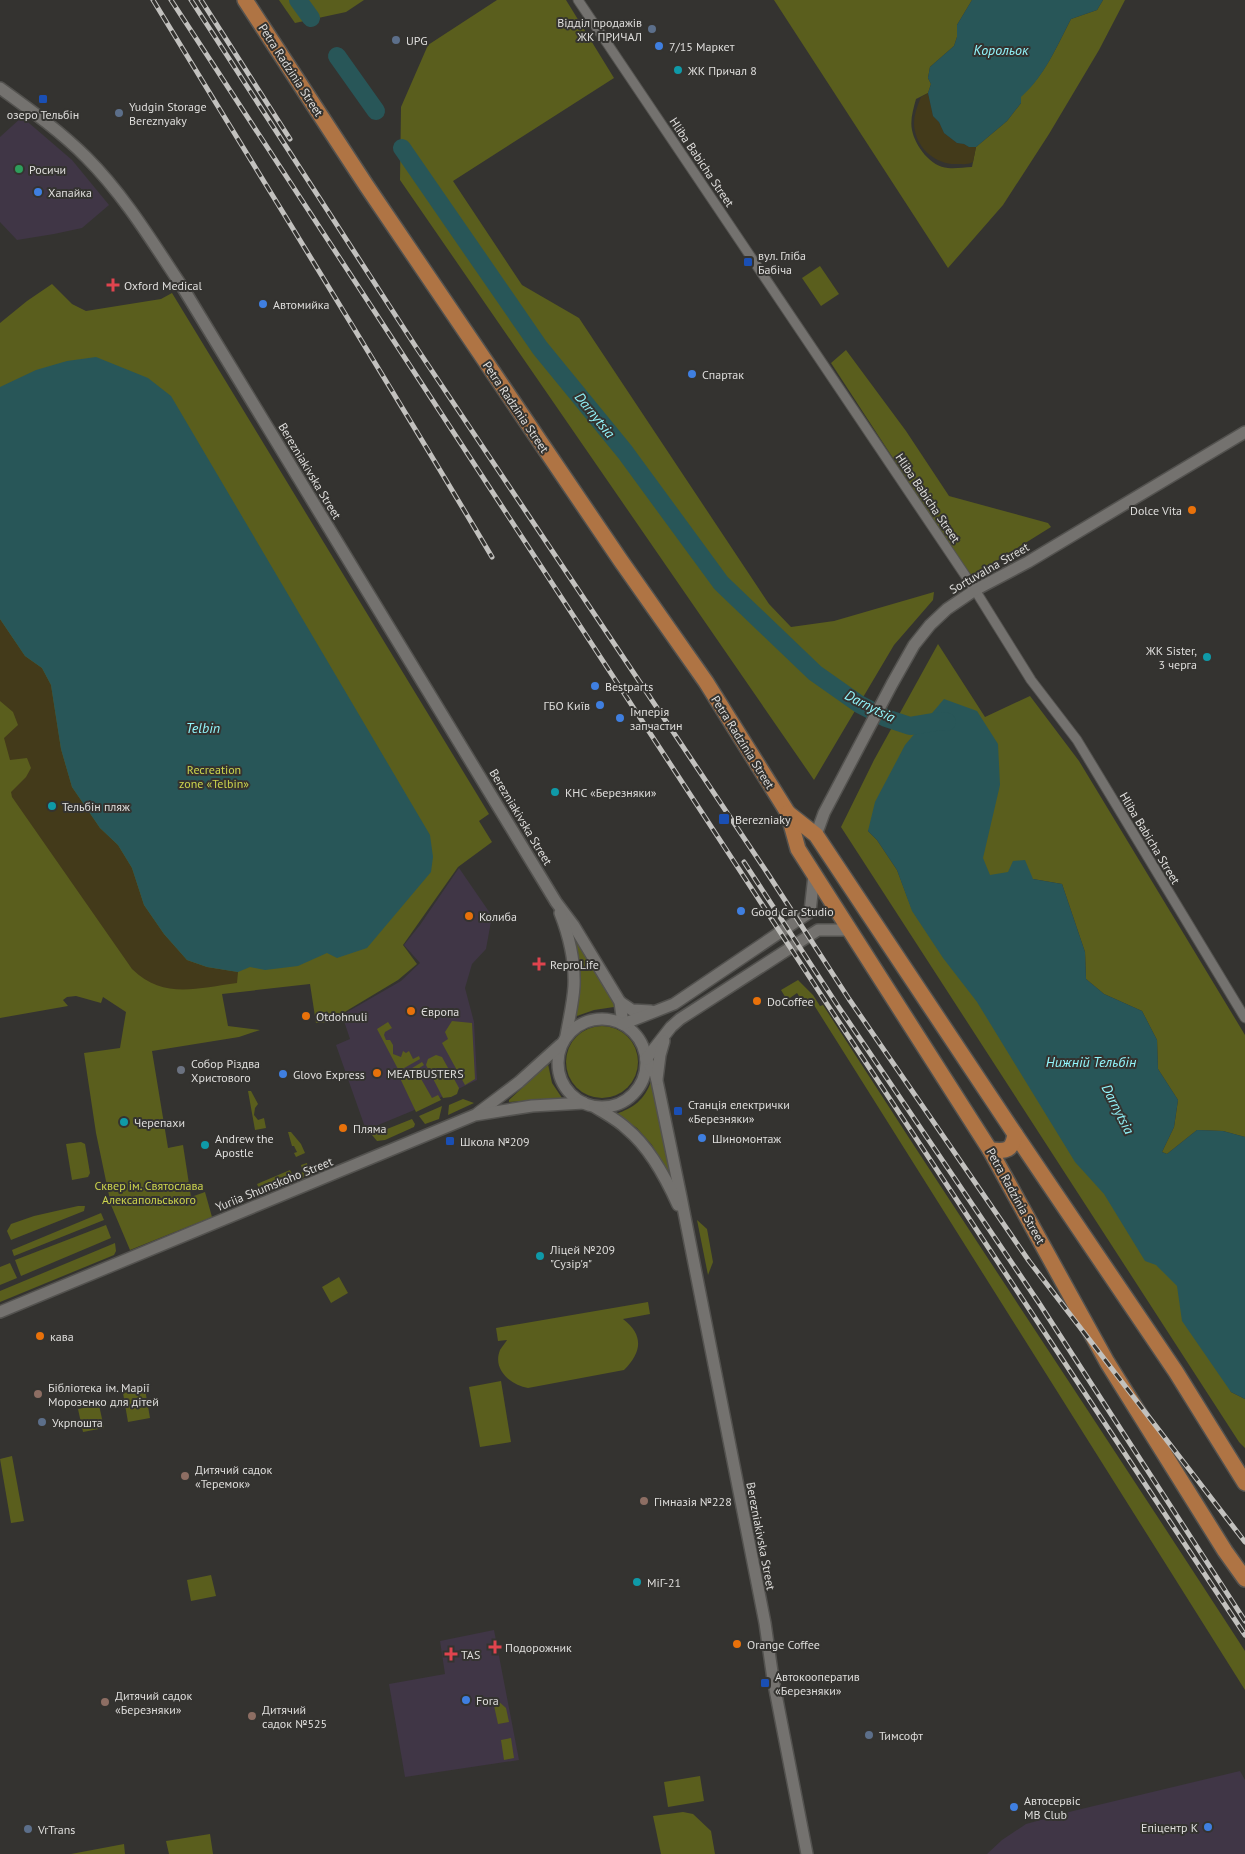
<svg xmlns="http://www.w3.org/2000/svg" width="1245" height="1854" viewBox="0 0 1245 1854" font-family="'PT Sans',sans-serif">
  <rect width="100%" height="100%" fill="#343330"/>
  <g fill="#403646">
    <path d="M 22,117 L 72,160 L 109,205 L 82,228 L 54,234 L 17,240 L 0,222 L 0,137 Z"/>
    <path d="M 459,868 L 492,916 L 486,949 L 472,964 L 465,988 L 474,1022 L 477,1080 L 412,1111 L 366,1130 L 336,1045 L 350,1039 L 342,1015 L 401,981 L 420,963 L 404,945 L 420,925 Z"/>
    <path d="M 494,1630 L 519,1760 L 405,1777 L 389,1684 L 445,1674 L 440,1641 Z"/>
    <path d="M 1240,1771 L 1245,1780 L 1245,1854 L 987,1854 L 1002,1840 L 1026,1824 L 1073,1811 Z"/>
  </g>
  <g fill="#5a5e1d" fill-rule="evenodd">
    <path d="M 279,0 L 364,0 L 346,12 L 295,23 Z"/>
    <path d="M 497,0 L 566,0 L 614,78 L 453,181 L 522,285 L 579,318 L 769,604 L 791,627 L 834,621 L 934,592 L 933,600 L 894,645 L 814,780 L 400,180 L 401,107 L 428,45 Z"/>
    <path d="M 774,0 L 972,0 L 957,25 L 957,37 L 954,46 L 930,67 L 928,78 L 931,84 L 928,93 L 916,99 C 913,110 910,120 912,130 C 915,146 931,167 948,168 C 956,169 964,167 972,167 L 976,147 L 1007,121 L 1021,103 L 1020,97 C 1044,77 1057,46 1071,19 L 1097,10 L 1103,0 L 1125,0 L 1099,50 L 1049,134 L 1003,205 L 948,268 Z"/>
    <path d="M 820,266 L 839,294 L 821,306 L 802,278 Z"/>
    <path d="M 52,284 L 72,304 L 86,311 L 161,299 L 172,293 L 489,814 L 479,821 L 492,842 L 458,867 L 403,945 L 417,964 L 398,980 L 328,1022 L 316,1023 L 310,984 L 222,994 L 228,1026 L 260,1030 L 239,1037 L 152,1051 L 168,1148 L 183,1145 L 191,1197 L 205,1192 L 212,1217 L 130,1250 L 111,1205 L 96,1133 L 84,1053 L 120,1048 L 126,1012 L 103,997 L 101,1003 L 76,996 L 67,997 L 63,1000 L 68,1006 L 0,1018 L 0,323 L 27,301 Z"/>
    <path d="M 846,350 L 906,431 L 949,496 L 1048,523 L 1051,527 L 974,575 L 968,573 L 831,363 Z"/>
    <path d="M 938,644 L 985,717 L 1030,696 L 1079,761 L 1245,1035 L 1245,1137 L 1223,1131 L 1197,1130 L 1167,1154 L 1162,1152 L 1174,1127 L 1178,1100 L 1158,1069 L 1157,1040 L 1142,1011 L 1104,994 L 1086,979 L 1085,952 L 1062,884 L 1033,879 L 1145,1186 L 1231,1392 L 1245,1399 L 1245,1448 L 1239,1442 L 841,827 L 874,760 ZM 924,753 L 911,907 L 897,870 L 877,840 L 868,831 Z"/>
    <path d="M 571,932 L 615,1004 L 614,1007 L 594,1010 L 574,1017 Z"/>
    <path d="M 798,980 L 813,995 L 820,1006 L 823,1005 C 962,1221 1105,1435 1245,1651 L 1245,1690 L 814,1005 L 807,1008 L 797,993 L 787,1000 L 781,990 Z"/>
    <path d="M 452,1021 L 472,1023 L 475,1079 L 465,1085 L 442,1043 L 448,1039 L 445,1032 Z"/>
    <path d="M 388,1022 L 392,1028 L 385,1032 L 384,1035 L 386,1040 L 390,1040 L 393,1045 L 393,1054 L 401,1057 L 403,1051 L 406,1053 L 409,1051 L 413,1059 L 419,1056 L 420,1059 L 399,1071 L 377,1029 Z"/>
    <circle cx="602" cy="1062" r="36"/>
    <path d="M 436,1055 L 442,1057 L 459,1088 L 457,1094 L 451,1097 L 443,1098 L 426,1065 L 428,1059 Z"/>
    <path d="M 422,1062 L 424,1065 L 416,1070 L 432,1098 L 438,1095 L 441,1100 L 416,1112 L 399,1076 Z"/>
    <path d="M 548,1064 L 552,1083 L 562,1098 L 509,1102 L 509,1100 Z"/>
    <path d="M 651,1081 L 652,1081 L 671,1174 L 669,1175 L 652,1145 L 637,1128 L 616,1114 C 633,1108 645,1100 651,1081 Z"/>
    <path d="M 248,1091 L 251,1091 L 258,1104 L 255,1108 L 254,1115 L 258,1120 L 264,1118 L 266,1128 L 255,1130 Z"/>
    <path d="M 463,1099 L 474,1103 L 448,1115 L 449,1105 Z"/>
    <path d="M 442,1106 L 439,1119 L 425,1124 L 419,1116 Z"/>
    <path d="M 412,1119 L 415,1124 L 414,1127 L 385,1140 L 377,1141 L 372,1135 Z"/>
    <path d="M 288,1132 L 291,1132 L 301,1144 L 305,1153 L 296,1157 L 294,1153 L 297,1152 L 294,1146 L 292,1146 Z"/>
    <path d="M 81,1142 L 85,1144 L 90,1173 L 88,1177 L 72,1180 L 66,1144 Z"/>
    <path d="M 307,1163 L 308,1168 L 303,1178 L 262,1195 L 257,1184 L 290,1170 L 293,1176 L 303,1172 L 301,1165 Z"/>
    <path d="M 78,1206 L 85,1206 L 84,1211 L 11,1240 L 7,1231 L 11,1224 L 34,1216 Z"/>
    <path d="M 101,1213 L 104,1220 L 14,1256 L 12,1250 Z"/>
    <path d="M 697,1220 L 707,1229 L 713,1262 L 708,1275 Z"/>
    <path d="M 106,1225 L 111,1238 L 21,1276 L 15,1260 Z"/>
    <path d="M 115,1243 L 116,1251 L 114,1255 L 0,1302 L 0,1291 Z"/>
    <path d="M 10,1263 L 17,1278 L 0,1285 L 0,1267 Z"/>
    <path d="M 339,1277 L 348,1293 L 331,1303 L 322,1287 Z"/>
    <path d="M 648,1302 L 650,1314 L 623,1319 C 644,1335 642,1352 624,1370 L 528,1388 C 511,1385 492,1370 500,1350 C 502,1347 505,1343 507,1340 L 498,1341 L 496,1328 Z"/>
    <path d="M 501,1381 L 511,1442 L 480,1447 L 469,1387 Z"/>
    <path d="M 145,1389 L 150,1418 L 128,1422 L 123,1393 Z"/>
    <path d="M 99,1405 L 104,1428 L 83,1432 L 78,1409 Z"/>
    <path d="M 12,1456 L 24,1521 L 11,1523 L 0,1459 Z"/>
    <path d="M 211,1575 L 216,1596 L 191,1601 L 187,1580 Z"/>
    <path d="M 497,1700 L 506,1708 L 509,1722 L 498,1724 L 493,1701 Z"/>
    <path d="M 511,1738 L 514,1758 L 504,1760 L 501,1740 Z"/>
    <path d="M 700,1776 L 704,1801 L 668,1807 L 664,1782 Z"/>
    <path d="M 683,1812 L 693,1814 L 711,1831 L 715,1854 L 661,1854 L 653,1816 Z"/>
    <path d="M 210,1834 L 213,1854 L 169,1854 L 166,1841 Z"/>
    <path d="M 124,1844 L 125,1854 L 71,1854 Z"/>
  </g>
  <g fill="#433a1a">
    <path d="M 928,93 L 933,116 L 939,122 L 944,133 L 957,143 L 964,144 L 969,147 L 976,147 L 973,162 C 968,165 963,164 957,164 C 938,165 919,151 915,131 C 912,119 917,107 921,97 Z"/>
    <path d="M 0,619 L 25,656 L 42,668 L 51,685 L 61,749 L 72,787 L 100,828 L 118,845 L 132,868 L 144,905 L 164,934 L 187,960 L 207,967 L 238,972 L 237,983 C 197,988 164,1000 132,969 L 12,797 L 11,792 L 26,777 L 31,768 L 27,758 L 10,760 L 4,738 L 18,725 L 13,712 L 0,701 Z"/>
  </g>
  <g fill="#285658">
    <path d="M 972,0 L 1103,0 L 1097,10 L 1071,19 C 1057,46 1044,77 1021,97 L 1021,103 L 1007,121 L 976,147 L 969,147 L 964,144 L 957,143 L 944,133 L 939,122 L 933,116 L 928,93 L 931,84 L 928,78 L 930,67 L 954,46 L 957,37 L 957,25 Z"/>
    <path d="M 96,357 L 148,378 L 171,396 L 430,835 L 433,857 L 431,872 L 367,948 L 337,958 L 327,953 L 298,966 L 265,970 L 250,967 L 238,972 L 207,967 L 187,960 L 164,934 L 144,905 L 132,868 L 118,845 L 100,828 L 72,787 L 61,749 L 51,685 L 42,668 L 25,656 L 0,619 L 0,387 L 36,370 L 67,361 Z"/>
    <path d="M 944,699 L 977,711 L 998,744 L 1000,785 L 983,858 L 990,875 L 1008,872 L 1013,861 L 1025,860 L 1033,879 L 1062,884 L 1085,952 L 1086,979 L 1104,994 L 1142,1011 L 1157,1040 L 1158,1069 L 1178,1100 L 1174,1127 L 1162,1152 L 1167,1154 L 1197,1130 L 1223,1131 L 1245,1137 L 1245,1399 L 1231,1392 L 1182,1321 L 1177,1286 L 1156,1265 L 1145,1261 L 1104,1194 L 1075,1162 L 977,1002 L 943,958 L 912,911 L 897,870 L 877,840 L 868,831 L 875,802 L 905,745 Z"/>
  </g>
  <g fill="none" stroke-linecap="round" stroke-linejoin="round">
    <g stroke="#285658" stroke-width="18">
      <path d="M 298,0 L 311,18"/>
      <path d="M 337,56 L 376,111"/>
      <path d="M 402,148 L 540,348 L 625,452 L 721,583 L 815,673 L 859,704 L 886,718 L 910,726 L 940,721 L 947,722"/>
    </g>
    <g stroke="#53524f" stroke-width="11">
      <path id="minor" d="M 578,0 L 975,590 L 1031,680 L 1077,740 L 1245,1018"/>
    </g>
    <g stroke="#53524f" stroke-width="14">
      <g id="tertiary">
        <path d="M 0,88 C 29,109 60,131 86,157 C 125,196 153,243 183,288 L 556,902 L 574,926 L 620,1002 L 623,1024"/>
        <path d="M 816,835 L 824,813 L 892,684 L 914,645 L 930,625 L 947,609 L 975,590 L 1028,562 L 1245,432"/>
        <path d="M 560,913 C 569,936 575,961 574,986 C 573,1003 569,1019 566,1036"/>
        <path d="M 620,1002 L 632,1010 L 651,1011"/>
        <circle cx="602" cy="1063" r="44"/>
        <path d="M 623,1024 L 674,1004 L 810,912 L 814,875"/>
        <path d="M 646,1059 L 655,1073 L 657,1081 L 681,1197 L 765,1623 L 773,1679 L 807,1854"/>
        <path d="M 646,1059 L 671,1027 L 680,1019 L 818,930 L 849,930"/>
        <path d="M 657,1079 L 660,1055 L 664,1041"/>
        <path d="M 595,1107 C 606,1114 618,1120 627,1129 C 650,1148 666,1178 678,1205"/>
        <path d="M 478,1113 L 519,1082 L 560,1045"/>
        <path d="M 0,1312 L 475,1115 L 532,1106 L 584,1103"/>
      </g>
    </g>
    <g stroke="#53524f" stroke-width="18">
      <g id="primary">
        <path d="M 245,0 L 366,185 L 621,561 L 706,682 L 788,813 L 798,849 L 990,1150 L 1107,1362 L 1225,1551 L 1245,1579"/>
        <path d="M 788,813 L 816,835 L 1015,1134 L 1176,1372 L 1245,1483"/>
        <path d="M 990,1150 C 1006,1151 1012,1152 1015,1134"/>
      </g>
    </g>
    <use href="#minor" stroke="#74726f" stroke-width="9"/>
    <use href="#tertiary" stroke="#74726f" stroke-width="11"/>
    <use href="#primary" stroke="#af7444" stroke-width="15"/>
    <g stroke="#c2c1be" stroke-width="5">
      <g id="rail">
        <path d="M 153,0 C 266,186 381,370 492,557"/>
        <path d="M 171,0 L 831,1010 L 1245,1635"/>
        <path d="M 191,0 L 416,347 L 768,874 L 849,999 L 1029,1261 L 1245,1542"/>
        <path d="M 201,0 L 290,139"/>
        <path d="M 744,862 L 838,1006 L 1039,1303 L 1245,1621"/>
      </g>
    </g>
    <use href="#rail" stroke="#343330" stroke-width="3" stroke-dasharray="9" stroke-linecap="butt"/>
  </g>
  <g fill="#5c6f8a" stroke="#343330" stroke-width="2">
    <circle cx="652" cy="29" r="5"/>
    <circle cx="396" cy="40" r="5"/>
    <circle cx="119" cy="113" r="5"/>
    <circle cx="42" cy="1422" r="5"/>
    <circle cx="869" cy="1735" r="5"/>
    <circle cx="28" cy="1829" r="5"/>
  </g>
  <g fill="#3f7fe0" stroke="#343330" stroke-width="2">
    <circle cx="659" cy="46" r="5"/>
    <circle cx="38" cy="192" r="5"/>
    <circle cx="263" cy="304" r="5"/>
    <circle cx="692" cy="374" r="5"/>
    <circle cx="595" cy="686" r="5"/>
    <circle cx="600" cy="705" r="5"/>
    <circle cx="620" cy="718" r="5"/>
    <circle cx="741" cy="911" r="5"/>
    <circle cx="283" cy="1074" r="5"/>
    <circle cx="702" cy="1138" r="5"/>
    <circle cx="466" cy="1700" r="5"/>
    <circle cx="1014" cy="1807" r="5"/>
    <circle cx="1208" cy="1827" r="5"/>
  </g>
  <g fill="#0f9aa8" stroke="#343330" stroke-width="2">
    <circle cx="678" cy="70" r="5"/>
    <circle cx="1207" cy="657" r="5"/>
    <circle cx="555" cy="792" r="5"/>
    <circle cx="52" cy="806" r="5"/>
    <circle cx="124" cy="1122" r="5"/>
    <circle cx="205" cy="1145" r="5"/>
    <circle cx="540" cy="1256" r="5"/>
    <circle cx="637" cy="1582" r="5"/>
  </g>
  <g fill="#1a4fb4" stroke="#343330" stroke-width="2">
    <rect x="38" y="94" width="10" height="10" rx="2.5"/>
    <rect x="743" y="257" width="10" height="10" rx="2.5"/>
    <rect x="718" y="813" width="12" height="12" rx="2.5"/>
    <rect x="673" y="1106" width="10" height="10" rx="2.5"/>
    <rect x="445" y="1136" width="10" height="10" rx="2.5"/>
    <rect x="760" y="1678" width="10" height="10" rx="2.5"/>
  </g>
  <circle fill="#2e9e5b" stroke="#343330" stroke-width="2" cx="19" cy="169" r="5"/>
  <g fill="#e0444e" stroke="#343330" stroke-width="2">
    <path d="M110.5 277.5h5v5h5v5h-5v5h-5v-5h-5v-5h5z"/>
    <path d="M536.5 956.5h5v5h5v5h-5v5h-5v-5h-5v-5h5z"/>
    <path d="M492.5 1639.5h5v5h5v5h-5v5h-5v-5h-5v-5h5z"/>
    <path d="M448.5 1646.5h5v5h5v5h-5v5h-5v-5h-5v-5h5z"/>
  </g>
  <g fill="#e8710a" stroke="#343330" stroke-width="2">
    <circle cx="1192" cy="510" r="5"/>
    <circle cx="469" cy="916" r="5"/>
    <circle cx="757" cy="1001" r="5"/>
    <circle cx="411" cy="1011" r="5"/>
    <circle cx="306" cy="1016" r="5"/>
    <circle cx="377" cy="1073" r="5"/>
    <circle cx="343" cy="1128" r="5"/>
    <circle cx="40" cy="1336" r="5"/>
    <circle cx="737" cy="1644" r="5"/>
  </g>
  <circle fill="#6b7280" stroke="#343330" stroke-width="2" cx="181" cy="1070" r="5"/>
  <g fill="#8d6e63" stroke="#343330" stroke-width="2">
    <circle cx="38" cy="1394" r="5"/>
    <circle cx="185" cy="1476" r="5"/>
    <circle cx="644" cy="1501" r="5"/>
    <circle cx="105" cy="1702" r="5"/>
    <circle cx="252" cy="1716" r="5"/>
  </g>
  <g text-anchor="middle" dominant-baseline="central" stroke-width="4" stroke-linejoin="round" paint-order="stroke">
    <g font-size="12" fill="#dfdedc" stroke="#343330" text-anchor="start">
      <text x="642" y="22" text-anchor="end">Відділ продажів<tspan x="642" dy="14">ЖК ПРИЧАЛ</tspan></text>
      <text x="406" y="40">UPG</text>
      <text x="669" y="46">7/15 Маркет</text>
      <text x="688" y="70">ЖК Причал 8</text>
      <text x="129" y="106">Yudgin Storage<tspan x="129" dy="14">Bereznyaky</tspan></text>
      <text x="43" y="114" text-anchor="middle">озеро Тельбін</text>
      <text x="29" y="169">Росичи</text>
      <text x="48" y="192">Хапайка</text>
      <text x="758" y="255">вул. Гліба<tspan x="758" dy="14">Бабіча</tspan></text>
      <text x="124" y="285">Oxford Medical</text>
      <text x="273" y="304">Автомийка</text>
      <text x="702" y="374">Спартак</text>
      <text x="1182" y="510" text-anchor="end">Dolce Vita</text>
      <text x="1197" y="650" text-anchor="end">ЖК Sister,<tspan x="1197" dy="14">3 черга</tspan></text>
      <text x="605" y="686">Bestparts</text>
      <text x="590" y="705" text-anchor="end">ГБО Київ</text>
      <text x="630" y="711">Імперія<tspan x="630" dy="14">запчастин</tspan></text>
      <text x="565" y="792">КНС «Березняки»</text>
      <text x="62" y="806">Тельбін пляж</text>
      <text x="735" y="819">Berezniaky</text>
      <text x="751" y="911">Good Car Studio</text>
      <text x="479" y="916">Колиба</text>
      <text x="550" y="964">ReproLife</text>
      <text x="767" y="1001">DoCoffee</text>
      <text x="421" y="1011">Європа</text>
      <text x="316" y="1016">Otdohnuli</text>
      <text x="191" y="1063">Собор Різдва<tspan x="191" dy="14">Христового</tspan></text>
      <text x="387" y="1073">MEATBUSTERS</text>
      <text x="293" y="1074">Glovo Express</text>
      <text x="688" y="1104">Станція електрички<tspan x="688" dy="14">«Березняки»</tspan></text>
      <text x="134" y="1122">Черепахи</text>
      <text x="353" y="1128">Пляма</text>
      <text x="215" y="1138">Andrew the<tspan x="215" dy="14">Apostle</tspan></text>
      <text x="712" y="1138">Шиномонтаж</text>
      <text x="460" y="1141">Школа №209</text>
      <text x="550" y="1249">Ліцей №209<tspan x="550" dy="14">"Сузір'я"</tspan></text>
      <text x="50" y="1336">кава</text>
      <text x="48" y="1387">Бібліотека ім. Марії<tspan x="48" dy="14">Морозенко для дітей</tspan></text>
      <text x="52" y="1422">Укрпошта</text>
      <text x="195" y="1469">Дитячий садок<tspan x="195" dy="14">«Теремок»</tspan></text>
      <text x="654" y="1501">Гімназія №228</text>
      <text x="647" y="1582">МіГ-21</text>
      <text x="747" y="1644">Orange Coffee</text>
      <text x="505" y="1647">Подорожник</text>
      <text x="461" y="1654">TAS</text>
      <text x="775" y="1676">Автокооператив<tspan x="775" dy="14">«Березняки»</tspan></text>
      <text x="115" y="1695">Дитячий садок<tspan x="115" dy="14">«Березняки»</tspan></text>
      <text x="476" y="1700">Fora</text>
      <text x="262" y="1709">Дитячий<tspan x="262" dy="14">садок №525</tspan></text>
      <text x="879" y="1735">Тимсофт</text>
      <text x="1024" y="1800">Автосервіс<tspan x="1024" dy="14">MB Club</tspan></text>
      <text x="1198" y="1827" text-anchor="end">Епіцентр К</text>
      <text x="38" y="1829">VrTrans</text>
    </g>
    <g font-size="12" fill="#dfdedc" stroke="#343330">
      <text transform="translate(291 70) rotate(57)">Petra Radzinia Street</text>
      <text transform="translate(702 162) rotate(56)">Hliba Babicha Street</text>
      <text transform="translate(516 407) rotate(56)">Petra Radzinia Street</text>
      <text transform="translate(310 471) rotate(59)">Berezniakivska Street</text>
      <text transform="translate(928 498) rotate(56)">Hliba Babicha Street</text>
      <text transform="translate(989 568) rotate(-30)">Sortuvalna Street</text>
      <text transform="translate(743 742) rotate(58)">Petra Radzinia Street</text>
      <text transform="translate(521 817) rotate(59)">Berezniakivska Street</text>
      <text transform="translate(1150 838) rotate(59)">Hliba Babicha Street</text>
      <text transform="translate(274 1184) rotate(-22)">Yuriia Shumskoho Street</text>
      <text transform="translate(1016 1196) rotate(61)">Petra Radzinia Street</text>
      <text transform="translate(761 1536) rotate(79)">Berezniakivska Street</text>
    </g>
    <g font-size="12" fill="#ccd44d" stroke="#343330">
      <text x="214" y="769">Recreation<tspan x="214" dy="14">zone «Telbin»</tspan></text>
      <text x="149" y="1185">Сквер ім. Святослава<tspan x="149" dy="14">Алексапольського</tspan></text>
    </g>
    <g font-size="14" font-style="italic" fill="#92f5fb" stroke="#343330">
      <text x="1001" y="50">Корольок</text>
      <text transform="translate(595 415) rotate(51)">Darnytsia</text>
      <text transform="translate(870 706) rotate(27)">Darnytsia</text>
      <text x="203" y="728">Telbin</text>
      <text x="1091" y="1062">Нижній Тельбін</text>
      <text transform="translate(1118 1109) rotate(63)">Darnytsia</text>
    </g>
  </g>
</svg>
